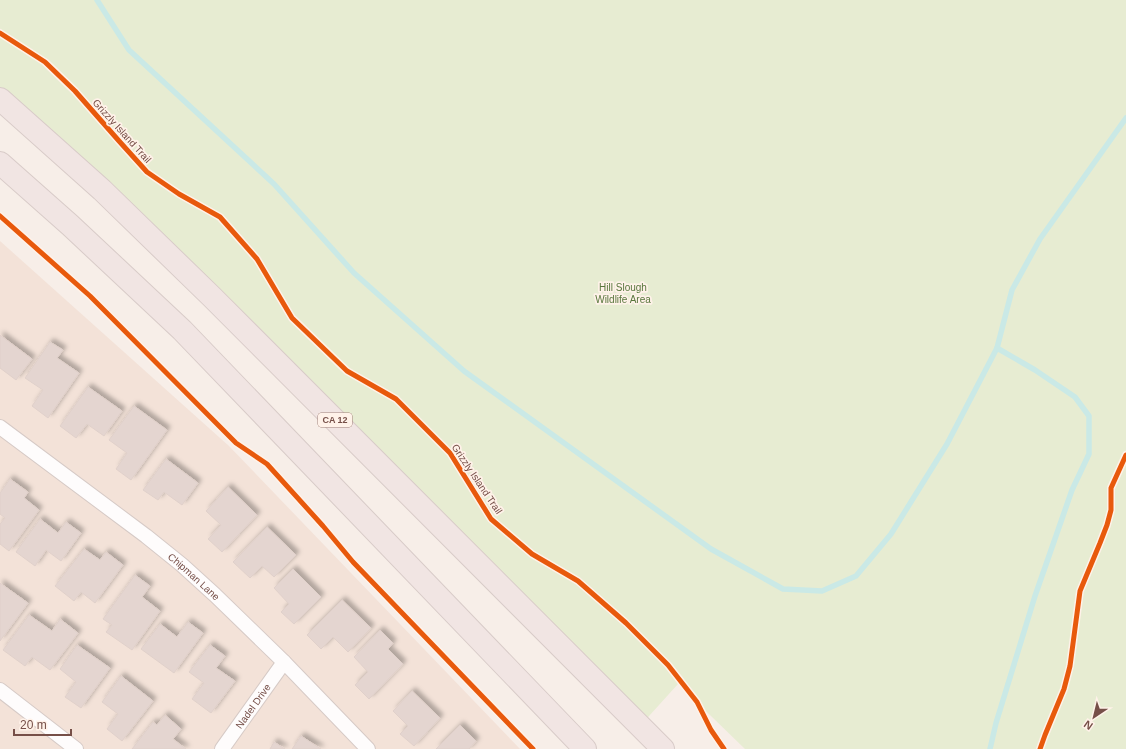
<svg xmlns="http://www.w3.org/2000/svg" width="1126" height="749" viewBox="0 0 1126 749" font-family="Arial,sans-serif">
  <defs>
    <filter id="shadow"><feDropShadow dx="3.5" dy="-3.5" stdDeviation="2" flood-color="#0004"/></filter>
  </defs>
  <rect width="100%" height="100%" fill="#f7eee8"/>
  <path fill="#f3e2d8" d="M 0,241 L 229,446 L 520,749 L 0,749 Z"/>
  <path fill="#e7ecd2" d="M 0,0 L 1126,0 L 1126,749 L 745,749 L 678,684 L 640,726 L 0,99 Z"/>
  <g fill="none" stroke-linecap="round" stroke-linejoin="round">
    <g stroke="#cae9e6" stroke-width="5.5">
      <path d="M 97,0 L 129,50 L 274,184 L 354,273 L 464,371 L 711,549 L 783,589 L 822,591 L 856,576 L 891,534 L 947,444 L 997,348 L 1012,290 L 1040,239 L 1126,118"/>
      <path d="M 990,749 L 996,723 L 1035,596 L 1072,490 L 1089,454 L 1089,416 L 1075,397 L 1035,370 L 997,348"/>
    </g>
  </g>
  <g fill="#e4d5d0" stroke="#e0d0ca" filter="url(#shadow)">
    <path d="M 0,335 L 32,359 L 16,380 L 0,368 Z"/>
    <path d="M 50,342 L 63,350 L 57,358 L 79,373 L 48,418 L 32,406 L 43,390 L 25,378 Z"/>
    <path d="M 88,387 L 122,411 L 104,436 L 87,424 L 76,438 L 60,426 Z"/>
    <path d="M 134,406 L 167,430 L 131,480 L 116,469 L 127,453 L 109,440 Z"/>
    <path d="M 166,459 L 198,483 L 182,505 L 164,492 L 158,500 L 143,490 Z"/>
    <path d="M 10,479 L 28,492 L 24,498 L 39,510 L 9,551 L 0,544 L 0,524 L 5,518 L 0,514 L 0,493 Z"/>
    <path d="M 228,487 L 257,515 L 222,552 L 208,539 L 221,525 L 206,511 Z"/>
    <path d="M 40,519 L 58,533 L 66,522 L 81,533 L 61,561 L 46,550 L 35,566 L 16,552 Z"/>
    <path d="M 267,527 L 296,555 L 274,577 L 262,566 L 250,578 L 233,562 Z"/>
    <path d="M 84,549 L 100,560 L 106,552 L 123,565 L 95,603 L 81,592 L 74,601 L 55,586 Z"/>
    <path d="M 293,569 L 321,597 L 294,624 L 281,612 L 289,604 L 274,588 Z"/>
    <path d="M 135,575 L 150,586 L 142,597 L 160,611 L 132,650 L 106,632 L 112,625 L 103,619 Z"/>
    <path d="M 0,583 L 28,603 L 0,641 Z"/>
    <path d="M 342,600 L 371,628 L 348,652 L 333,637 L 321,649 L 307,635 Z"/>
    <path d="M 29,615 L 52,631 L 60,619 L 78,633 L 50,670 L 32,657 L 25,666 L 3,650 Z"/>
    <path d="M 188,622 L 203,633 L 174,673 L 141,649 L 160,624 L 177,637 Z"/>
    <path d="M 380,630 L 393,643 L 388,649 L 403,664 L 369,699 L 355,685 L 368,672 L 354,657 Z"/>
    <path d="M 77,645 L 110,668 L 81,708 L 65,697 L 76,682 L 60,669 Z"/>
    <path d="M 210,645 L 225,656 L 216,668 L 235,681 L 211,713 L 192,699 L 204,683 L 189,672 Z"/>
    <path d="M 121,676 L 153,701 L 122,741 L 107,729 L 118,714 L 102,702 Z"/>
    <path d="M 412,691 L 440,718 L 414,746 L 400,734 L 408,726 L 393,711 Z"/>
    <path d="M 165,715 L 181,729 L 173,739 L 186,749 L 132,749 L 153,722 L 157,725 Z"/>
    <path d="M 460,725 L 476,741 L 469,749 L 436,749 Z"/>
    <path d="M 301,736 L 321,749 L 292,749 Z"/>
    <path d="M 274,742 L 285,749 L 270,749 Z"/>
  </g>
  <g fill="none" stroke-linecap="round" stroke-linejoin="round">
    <g stroke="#d6cac6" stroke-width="16">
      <g id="street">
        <path id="s1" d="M 0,427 L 146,536 L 182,565 L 215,595 L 284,662 L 368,749"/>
        <path d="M 0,690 L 76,749"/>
        <path id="s2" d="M 222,749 L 284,662"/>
      </g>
    </g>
    <g stroke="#d8cbc8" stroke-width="24">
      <g id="highway">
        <path d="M 0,99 L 102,190 L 212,297 L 663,749"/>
        <path d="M 0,163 L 70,225 L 182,330 L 585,749"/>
      </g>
    </g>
    <use href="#street" stroke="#fefcfc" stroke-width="14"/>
    <use href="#highway" stroke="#f1e5e3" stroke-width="22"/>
    <g stroke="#fff2e9" stroke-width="8">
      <g id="cycleway">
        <path d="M 0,33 L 45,62 L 75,91 L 119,141 L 147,172 L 179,194 L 220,217 L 257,259 L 292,318 L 347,371 L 396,399 L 450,453 L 491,519 L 532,554 L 578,581 L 626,623 L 668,665 L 697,702 L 711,730 L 724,749"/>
        <path d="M 0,216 L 90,296 L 236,443 L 267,464 L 323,526 L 353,562 L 533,749"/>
        <path d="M 1040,749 L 1045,735 L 1064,689 L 1070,666 L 1080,591 L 1100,543 L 1107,525 L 1111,510 L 1111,488 L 1126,455"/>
      </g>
    </g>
    <use href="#cycleway" stroke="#e8590c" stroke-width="5"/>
  </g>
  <g text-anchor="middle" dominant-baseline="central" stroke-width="3.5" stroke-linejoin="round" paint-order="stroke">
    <rect fill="#fff2e9" stroke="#9f8078" stroke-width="1" x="318" y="413" width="34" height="14" rx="3"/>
    <g font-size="9" font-weight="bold" fill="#764f48">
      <text x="335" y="420">CA 12</text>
    </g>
    <g font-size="10" fill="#764f48" stroke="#fff2e9">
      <text transform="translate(122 131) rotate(48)">Grizzly Island Trail</text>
      <text transform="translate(477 479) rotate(56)">Grizzly Island Trail</text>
      <text stroke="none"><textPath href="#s1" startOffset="245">Chipman Lane</textPath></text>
      <text stroke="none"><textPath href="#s2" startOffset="53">Nadel Drive</textPath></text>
    </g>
    <g font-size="10" fill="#58763c" stroke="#fff2e9">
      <text x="623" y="287">Hill Slough<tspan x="623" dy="12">Wildlife Area</tspan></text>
    </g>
  </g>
  <g transform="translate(1094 717) rotate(215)" stroke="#fff2e9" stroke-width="3" paint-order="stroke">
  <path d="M0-3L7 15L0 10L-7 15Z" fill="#764f48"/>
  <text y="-6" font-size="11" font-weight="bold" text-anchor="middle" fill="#764f48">N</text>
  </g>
  <path d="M14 729v6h57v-6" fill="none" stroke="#764f48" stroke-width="2"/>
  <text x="20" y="729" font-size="12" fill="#764f48" stroke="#fff2e9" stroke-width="3" paint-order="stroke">20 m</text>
</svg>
